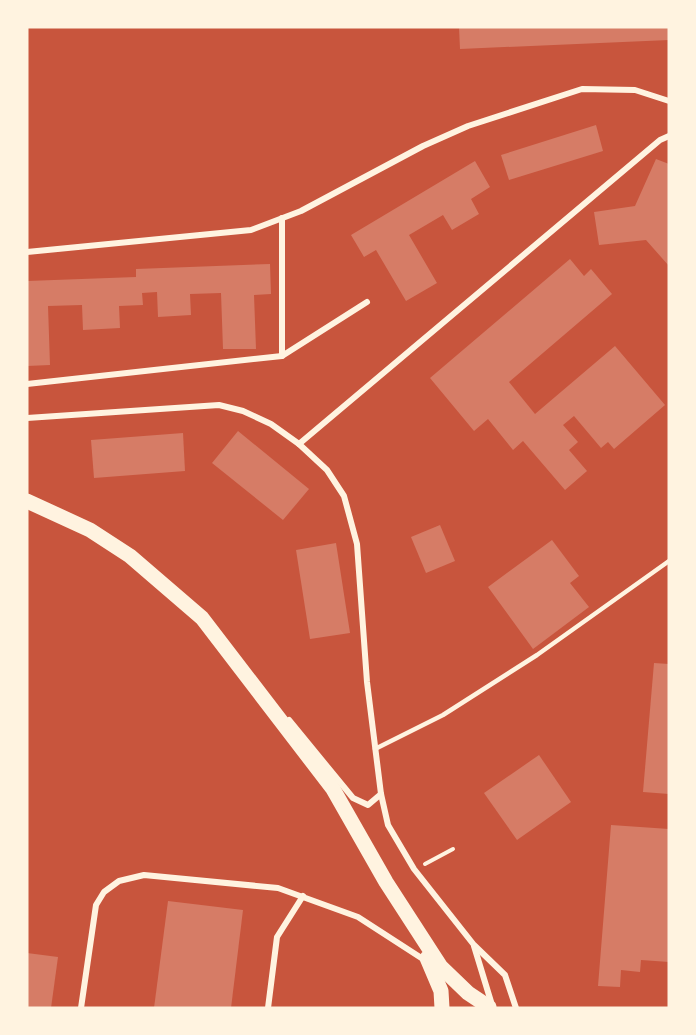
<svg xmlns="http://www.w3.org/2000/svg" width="696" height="1035" viewBox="0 0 696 1035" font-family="'Fira Sans Condensed',sans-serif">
  <rect width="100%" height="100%" fill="#c8553d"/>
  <g fill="#d67c66">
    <path d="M 459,27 L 669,27 L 669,40 L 460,49 Z"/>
    <path d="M 596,125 L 603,151 L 509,180 L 501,155 Z"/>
    <path d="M 656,159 L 669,164 L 669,266 L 646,240 L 599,245 L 594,212 L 635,206 Z"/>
    <path d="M 475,161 L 490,187 L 471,199 L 479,214 L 452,230 L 443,215 L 409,235 L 437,283 L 406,301 L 376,250 L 364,257 L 351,235 Z"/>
    <path d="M 570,259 L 584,276 L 591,269 L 612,294 L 509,382 L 535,414 L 615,346 L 665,405 L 614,449 L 608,442 L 601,448 L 574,416 L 563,425 L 578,442 L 569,450 L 587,471 L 565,490 L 523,441 L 513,450 L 488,419 L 474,431 L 430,378 Z"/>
    <path d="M 270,264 L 271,294 L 254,295 L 256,349 L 223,349 L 221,293 L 190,294 L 191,315 L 158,317 L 157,292 L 142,293 L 143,305 L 119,306 L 120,328 L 83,330 L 82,305 L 48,306 L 50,365 L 27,366 L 27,281 L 136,277 L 136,269 Z"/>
    <path d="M 238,431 L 309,489 L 283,520 L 212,463 Z"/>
    <path d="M 183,433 L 185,471 L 94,478 L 91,440 Z"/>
    <path d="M 440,525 L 455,561 L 426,573 L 411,537 Z"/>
    <path d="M 552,540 L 579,576 L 570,583 L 589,607 L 533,649 L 488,587 Z"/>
    <path d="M 336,543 L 350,633 L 310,639 L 296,550 Z"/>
    <path d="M 654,663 L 669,664 L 669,794 L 643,792 Z"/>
    <path d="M 539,755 L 571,802 L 517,840 L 484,793 Z"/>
    <path d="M 611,825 L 669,829 L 669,962 L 641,960 L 640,972 L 621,970 L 620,987 L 598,986 Z"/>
    <path d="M 168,901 L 243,910 L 231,1008 L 154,1008 Z"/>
    <path d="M 27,953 L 58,957 L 51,1008 L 27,1008 Z"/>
  </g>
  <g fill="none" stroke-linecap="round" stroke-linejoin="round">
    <path stroke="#fff3e0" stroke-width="4" d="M 425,864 L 453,849"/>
    <path stroke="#fff3e0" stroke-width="4.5" d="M 375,749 L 443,715 L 537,655 L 669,561"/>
    <g stroke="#fff3e0" stroke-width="6">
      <path d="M 282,218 L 282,356"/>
      <path d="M 27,252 L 251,230 L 301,211 L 423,146 L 468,126 L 582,89 L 635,90 L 669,101"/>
      <path d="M 27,384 L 282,356 L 367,302"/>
      <path d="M 27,418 L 219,405 L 243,411 L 271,424 L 299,444 L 327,470 L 344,496 L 357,544 L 367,682 L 381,794 L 388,825 L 414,869 L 474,945 L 505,975 L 516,1008"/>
      <path d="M 299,444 L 660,140 L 669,136"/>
      <path d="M 289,720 L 353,798 L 368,805 L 381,794"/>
      <path d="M 474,946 L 492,1005"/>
      <path d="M 81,1008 L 96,905 L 104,892 L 119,881 L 144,875 L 278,888 L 358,917 L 426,961"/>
      <path d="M 268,1008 L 277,937 L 303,896"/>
    </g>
    <g stroke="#fff3e0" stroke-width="15">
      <path d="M 27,501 L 90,530 L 130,556 L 202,618 L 333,789 L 386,882 L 441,967 L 468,993 L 489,1007"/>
      <path d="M 427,958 L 441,991 L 442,1008"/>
    </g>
  </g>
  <rect width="696" height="1035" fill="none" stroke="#fff3e0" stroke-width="57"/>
</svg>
